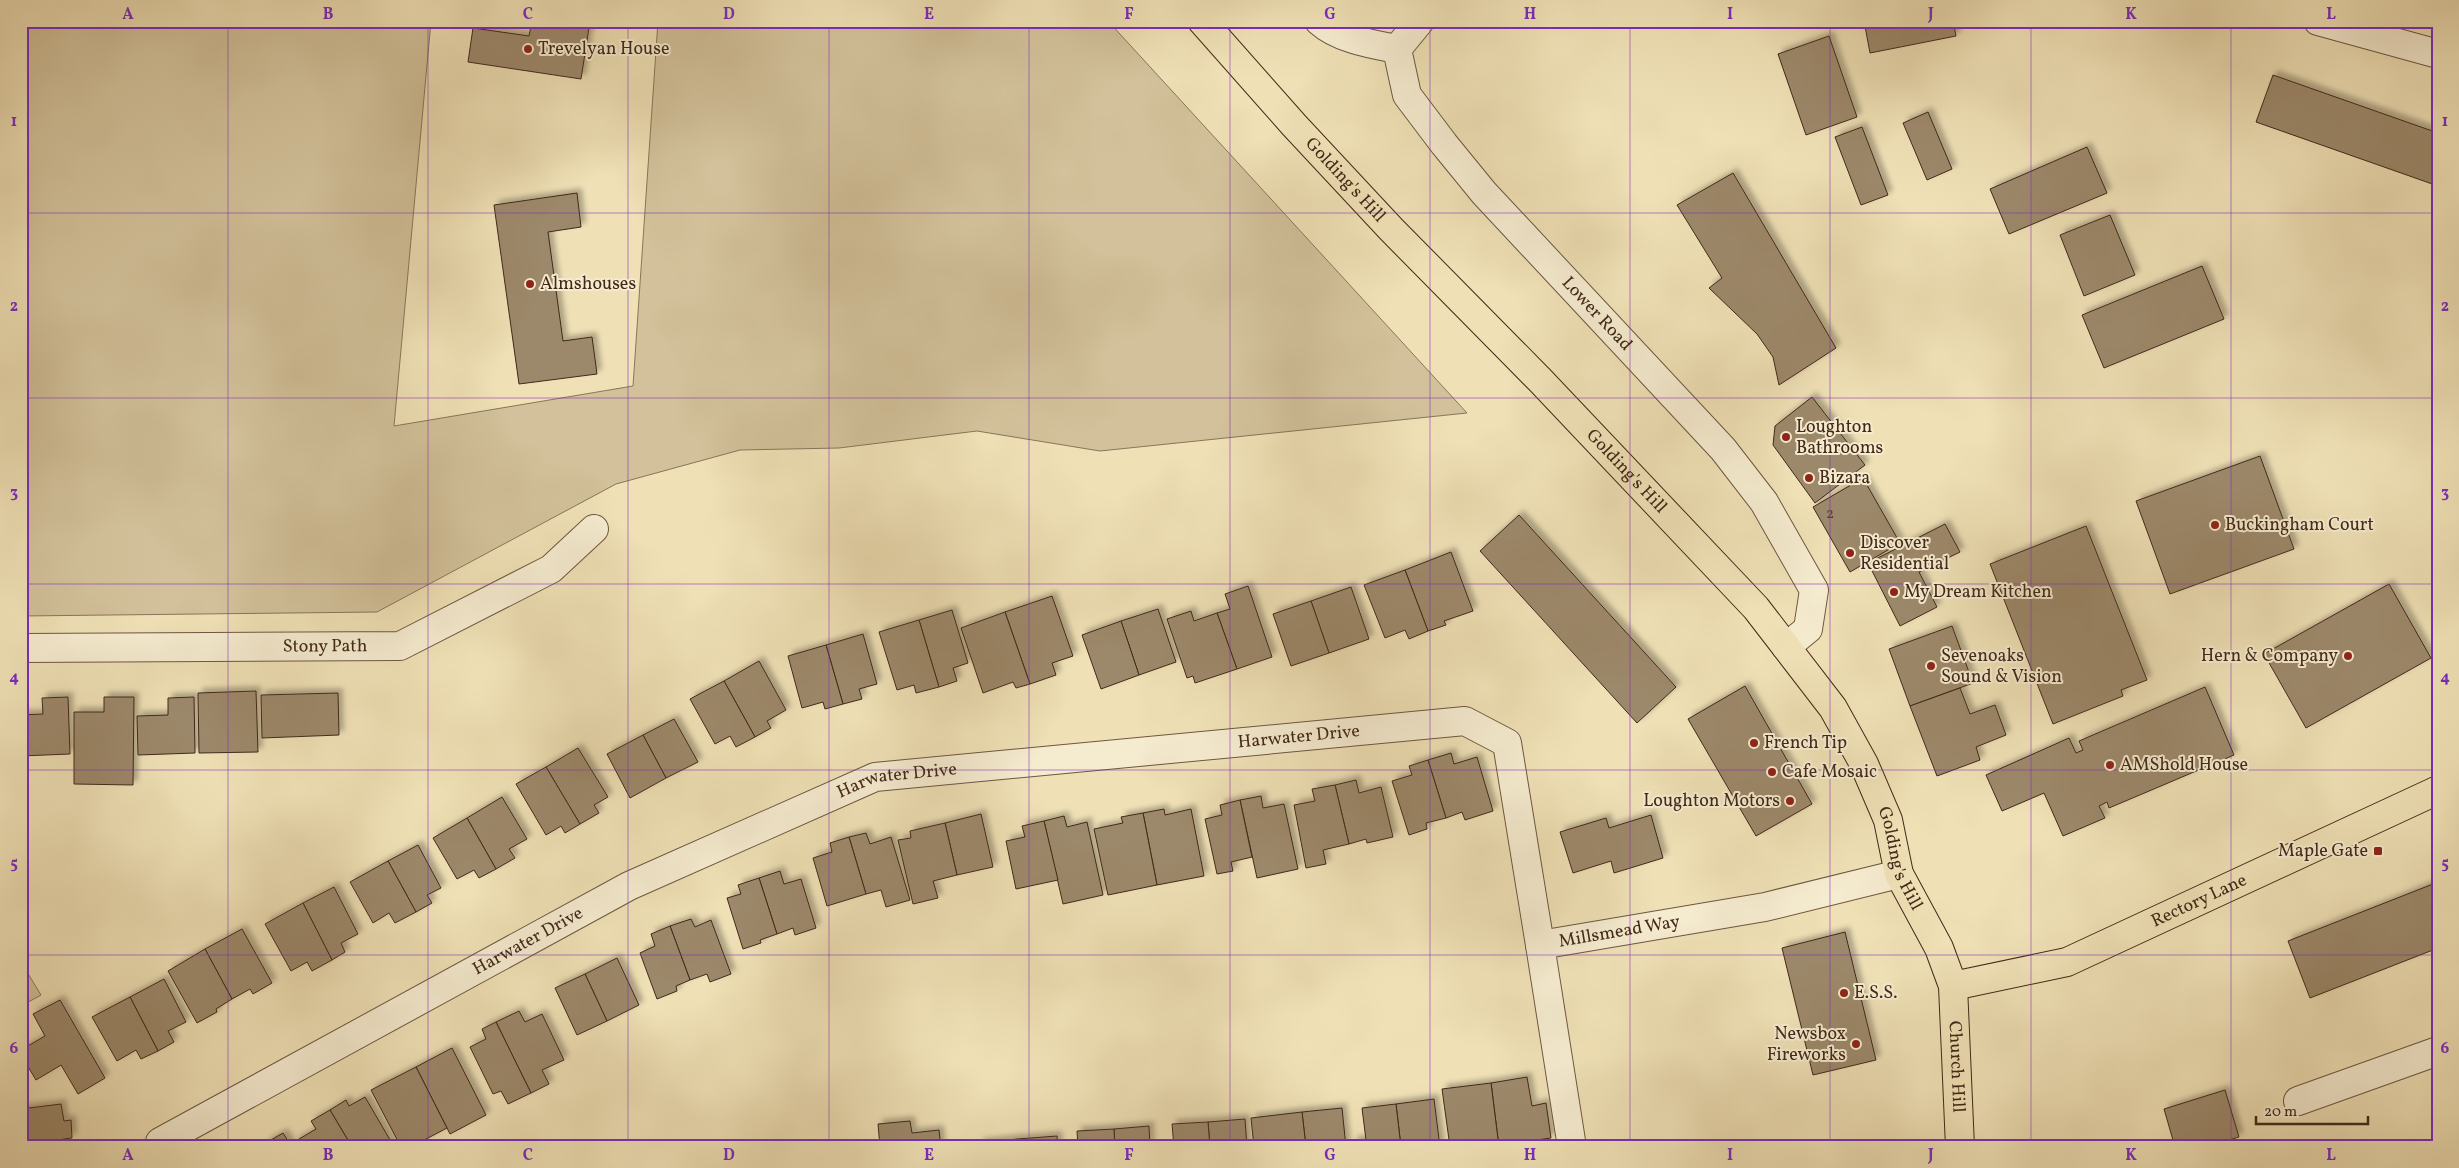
<svg xmlns="http://www.w3.org/2000/svg" width="2459" height="1168" viewBox="0 0 2459 1168" font-family="Vollkorn,serif">
  <defs>
    <filter id="shadow"><feDropShadow dx="4.5" dy="-4.5" stdDeviation="2.5" flood-color="#0004"/></filter>
  </defs>
  <rect width="100%" height="100%" fill="#efe0b5"/>
  <filter id="stains"><feTurbulence type="fractalNoise" baseFrequency=".004" numOctaves="4"/><feColorMatrix values="0 0 0 0 .2 0 0 0 0 .09 0 0 0 0 .02 0 0 0 .5 -.17"/></filter>
  <radialGradient id="worn" r=".72"><stop offset=".6" stop-color="#630" stop-opacity="0"/><stop offset="1" stop-color="#630" stop-opacity=".3"/></radialGradient>
  <g fill="#d2c19a" stroke="#8a755a">
    <path d="M 21,21 L 431,21 L 394,426 L 633,386 L 658,21 L 1108,21 L 1467,413 L 1100,451 L 977,431 L 839,448 L 740,450 L 616,484 L 377,612 L 21,616 Z"/>
    <path d="M 21,962 L 41,995 L 21,1006 Z"/>
  </g>
  <g fill="#9c886a" stroke="#422919" filter="url(#shadow)">
    <path d="M 532,21 L 590,21 L 581,79 L 468,62 L 473,28 L 529,36 Z"/>
    <path d="M 1864,21 L 1953,21 L 1956,36 L 1870,53 Z"/>
    <path d="M 1829,36 L 1857,117 L 1806,135 L 1778,54 Z"/>
    <path d="M 2273,75 L 2438,133 L 2438,186 L 2256,122 Z"/>
    <path d="M 1928,112 L 1952,169 L 1927,180 L 1903,123 Z"/>
    <path d="M 1862,127 L 1888,195 L 1861,205 L 1835,137 Z"/>
    <path d="M 2087,147 L 2107,193 L 2009,234 L 1990,189 Z"/>
    <path d="M 1733,173 L 1836,348 L 1779,385 L 1773,357 L 1757,334 L 1709,288 L 1722,278 L 1677,205 Z"/>
    <path d="M 577,193 L 581,227 L 548,232 L 563,341 L 592,337 L 597,374 L 519,384 L 494,205 Z"/>
    <path d="M 2110,215 L 2135,275 L 2084,296 L 2060,235 Z"/>
    <path d="M 2202,266 L 2224,319 L 2104,368 L 2082,315 Z"/>
    <path d="M 2438,281 L 2438,308 L 2432,307 Z"/>
    <path d="M 1812,397 L 1865,465 L 1815,503 L 1773,445 L 1775,426 Z"/>
    <path d="M 2260,456 L 2294,549 L 2170,594 L 2136,501 Z"/>
    <path d="M 1863,478 L 1900,543 L 1850,572 L 1813,507 Z"/>
    <path d="M 1519,515 L 1676,687 L 1637,723 L 1480,551 Z"/>
    <path d="M 1945,524 L 1960,552 L 1919,572 L 1937,607 L 1900,626 L 1868,563 Z"/>
    <path d="M 2086,526 L 2147,680 L 2121,690 L 2123,696 L 2053,724 L 1990,564 Z"/>
    <path d="M 1451,552 L 1473,611 L 1444,621 L 1446,625 L 1428,631 L 1405,570 Z"/>
    <path d="M 1405,570 L 1428,631 L 1409,639 L 1405,630 L 1385,638 L 1364,585 Z"/>
    <path d="M 2389,584 L 2431,658 L 2306,728 L 2264,654 Z"/>
    <path d="M 1248,586 L 1272,657 L 1237,669 L 1217,613 L 1230,609 L 1225,594 Z"/>
    <path d="M 1351,587 L 1369,639 L 1329,653 L 1311,601 Z"/>
    <path d="M 1052,596 L 1073,656 L 1052,663 L 1056,675 L 1030,684 L 1005,612 Z"/>
    <path d="M 1311,601 L 1329,653 L 1291,666 L 1273,614 Z"/>
    <path d="M 1158,609 L 1176,662 L 1139,675 L 1121,621 Z"/>
    <path d="M 952,610 L 968,663 L 953,668 L 957,681 L 939,687 L 919,620 Z"/>
    <path d="M 1191,611 L 1194,621 L 1217,613 L 1237,669 L 1195,683 L 1193,676 L 1187,678 L 1167,619 Z"/>
    <path d="M 1005,612 L 1030,684 L 1016,688 L 1013,682 L 983,693 L 961,628 Z"/>
    <path d="M 919,620 L 939,687 L 916,693 L 914,685 L 897,690 L 879,632 Z"/>
    <path d="M 1121,621 L 1139,675 L 1101,689 L 1082,635 Z"/>
    <path d="M 1952,626 L 1973,683 L 1910,706 L 1889,649 Z"/>
    <path d="M 863,634 L 877,684 L 859,689 L 862,699 L 843,704 L 826,645 Z"/>
    <path d="M 826,645 L 843,704 L 825,709 L 823,702 L 802,708 L 788,656 Z"/>
    <path d="M 759,661 L 786,710 L 767,721 L 771,728 L 755,737 L 724,681 Z"/>
    <path d="M 724,681 L 755,737 L 736,747 L 730,736 L 715,744 L 690,699 Z"/>
    <path d="M 1745,686 L 1812,804 L 1756,836 L 1688,719 Z"/>
    <path d="M 2205,687 L 2234,755 L 2109,808 L 2107,802 L 2099,806 L 2105,818 L 2063,836 L 2044,793 L 2002,811 L 1986,775 L 2069,738 L 2076,753 L 2083,750 L 2079,741 Z"/>
    <path d="M 1960,688 L 1970,714 L 1995,705 L 2006,735 L 1976,747 L 1980,760 L 1937,776 L 1910,706 Z"/>
    <path d="M 256,691 L 258,752 L 199,753 L 198,693 Z"/>
    <path d="M 338,693 L 339,735 L 262,738 L 261,695 Z"/>
    <path d="M 68,697 L 70,754 L 21,756 L 21,715 L 43,714 L 42,698 Z"/>
    <path d="M 104,697 L 134,697 L 133,785 L 74,784 L 74,712 L 104,712 Z"/>
    <path d="M 194,697 L 195,753 L 138,755 L 137,716 L 168,715 L 168,698 Z"/>
    <path d="M 674,719 L 698,762 L 666,778 L 643,735 Z"/>
    <path d="M 643,735 L 666,778 L 630,798 L 607,754 Z"/>
    <path d="M 578,748 L 608,797 L 594,805 L 599,813 L 580,824 L 546,767 Z"/>
    <path d="M 1451,753 L 1454,764 L 1477,757 L 1493,811 L 1465,820 L 1462,812 L 1446,818 L 1428,760 Z"/>
    <path d="M 1428,760 L 1446,818 L 1426,823 L 1427,829 L 1409,835 L 1392,781 L 1412,775 L 1409,766 Z"/>
    <path d="M 546,767 L 580,824 L 565,833 L 561,826 L 546,835 L 516,784 Z"/>
    <path d="M 1356,780 L 1359,793 L 1381,787 L 1393,837 L 1367,843 L 1366,839 L 1349,844 L 1335,785 Z"/>
    <path d="M 1335,785 L 1349,844 L 1323,850 L 1326,864 L 1306,868 L 1294,805 L 1315,801 L 1312,789 Z"/>
    <path d="M 1261,796 L 1263,808 L 1284,804 L 1298,869 L 1257,878 L 1240,800 Z"/>
    <path d="M 502,797 L 527,839 L 509,849 L 515,858 L 496,869 L 467,818 Z"/>
    <path d="M 1240,800 L 1252,857 L 1231,862 L 1233,871 L 1217,874 L 1205,819 L 1222,815 L 1220,805 Z"/>
    <path d="M 1164,809 L 1165,815 L 1191,809 L 1204,876 L 1157,885 L 1143,813 Z"/>
    <path d="M 1143,813 L 1157,885 L 1108,895 L 1094,829 L 1123,823 L 1121,817 Z"/>
    <path d="M 981,814 L 993,867 L 957,875 L 945,823 Z"/>
    <path d="M 1651,815 L 1663,858 L 1614,873 L 1611,861 L 1573,873 L 1560,832 L 1606,818 L 1609,828 Z"/>
    <path d="M 1064,816 L 1067,827 L 1087,822 L 1103,895 L 1063,904 L 1044,821 Z"/>
    <path d="M 467,818 L 496,869 L 479,878 L 474,870 L 457,879 L 433,838 Z"/>
    <path d="M 1044,821 L 1058,880 L 1016,889 L 1006,841 L 1025,837 L 1022,826 Z"/>
    <path d="M 945,823 L 957,875 L 933,881 L 938,898 L 913,904 L 898,840 L 911,838 L 910,831 Z"/>
    <path d="M 866,833 L 870,844 L 891,837 L 910,900 L 886,907 L 881,890 L 866,894 L 849,837 Z"/>
    <path d="M 849,837 L 866,894 L 827,906 L 813,858 L 832,852 L 830,843 Z"/>
    <path d="M 418,845 L 441,888 L 427,895 L 432,903 L 416,912 L 388,861 Z"/>
    <path d="M 388,861 L 416,912 L 395,923 L 389,913 L 373,923 L 350,882 Z"/>
    <path d="M 780,871 L 784,884 L 801,879 L 816,928 L 795,935 L 793,928 L 777,934 L 759,878 Z"/>
    <path d="M 759,878 L 777,934 L 760,940 L 761,943 L 743,949 L 727,898 L 741,894 L 738,885 Z"/>
    <path d="M 2438,882 L 2438,948 L 2310,998 L 2288,941 Z"/>
    <path d="M 334,887 L 358,934 L 341,943 L 345,952 L 332,960 L 303,903 Z"/>
    <path d="M 303,903 L 332,960 L 312,971 L 307,962 L 291,971 L 265,924 Z"/>
    <path d="M 691,919 L 695,927 L 711,920 L 731,974 L 710,982 L 707,974 L 690,980 L 670,926 Z"/>
    <path d="M 670,926 L 690,980 L 676,986 L 677,991 L 657,999 L 640,953 L 655,946 L 651,934 Z"/>
    <path d="M 242,929 L 272,983 L 253,994 L 250,989 L 232,999 L 205,949 Z"/>
    <path d="M 1845,932 L 1876,1060 L 1813,1075 L 1782,948 Z"/>
    <path d="M 205,949 L 232,999 L 216,1009 L 217,1012 L 197,1023 L 168,971 Z"/>
    <path d="M 617,958 L 639,1005 L 607,1021 L 585,974 Z"/>
    <path d="M 585,974 L 607,1021 L 577,1035 L 555,988 Z"/>
    <path d="M 164,979 L 186,1022 L 168,1031 L 174,1042 L 158,1051 L 130,997 Z"/>
    <path d="M 130,997 L 158,1051 L 141,1059 L 136,1050 L 117,1061 L 92,1017 Z"/>
    <path d="M 60,1000 L 105,1078 L 78,1094 L 61,1065 L 36,1080 L 21,1055 L 21,1050 L 45,1036 L 33,1014 Z"/>
    <path d="M 519,1011 L 525,1022 L 542,1014 L 564,1060 L 542,1070 L 549,1084 L 531,1093 L 496,1022 Z"/>
    <path d="M 496,1022 L 531,1093 L 508,1104 L 501,1091 L 493,1094 L 470,1047 L 486,1039 L 482,1029 Z"/>
    <path d="M 452,1048 L 486,1115 L 450,1134 L 416,1067 Z"/>
    <path d="M 416,1067 L 447,1128 L 411,1147 L 401,1147 L 371,1090 Z"/>
    <path d="M 1527,1077 L 1532,1106 L 1546,1103 L 1551,1138 L 1522,1142 L 1522,1147 L 1499,1147 L 1491,1083 Z"/>
    <path d="M 1491,1083 L 1499,1147 L 1450,1147 L 1442,1089 Z"/>
    <path d="M 2225,1090 L 2239,1137 L 2206,1147 L 2175,1147 L 2164,1109 Z"/>
    <path d="M 365,1097 L 393,1145 L 390,1147 L 352,1147 L 330,1110 L 346,1100 L 349,1106 Z"/>
    <path d="M 1434,1099 L 1440,1147 L 1401,1147 L 1396,1104 Z"/>
    <path d="M 61,1104 L 64,1121 L 71,1120 L 72,1138 L 63,1139 L 64,1147 L 21,1147 L 21,1109 Z"/>
    <path d="M 1396,1104 L 1401,1147 L 1354,1147 L 1353,1141 L 1366,1140 L 1362,1108 Z"/>
    <path d="M 1342,1108 L 1346,1147 L 1306,1147 L 1302,1112 Z"/>
    <path d="M 330,1110 L 352,1147 L 297,1147 L 294,1142 L 316,1129 L 311,1121 Z"/>
    <path d="M 1302,1112 L 1306,1147 L 1254,1147 L 1251,1118 Z"/>
    <path d="M 1245,1119 L 1247,1147 L 1210,1147 L 1208,1122 Z"/>
    <path d="M 910,1121 L 912,1133 L 939,1130 L 941,1147 L 880,1147 L 878,1124 Z"/>
    <path d="M 1208,1122 L 1210,1147 L 1174,1147 L 1172,1124 Z"/>
    <path d="M 1149,1126 L 1150,1147 L 1115,1147 L 1114,1129 Z"/>
    <path d="M 1114,1129 L 1115,1147 L 1078,1147 L 1077,1131 Z"/>
    <path d="M 283,1133 L 292,1147 L 266,1147 L 264,1144 Z"/>
    <path d="M 1057,1136 L 1058,1147 L 1018,1147 L 1017,1139 Z"/>
    <path d="M 1017,1139 L 1018,1147 L 980,1147 L 979,1143 Z"/>
  </g>
  <g fill="none" stroke-linecap="round" stroke-linejoin="round">
    <g stroke="#6d5740" stroke-width="30">
      <g id="street">
        <path id="s1" d="M 1319,21 C 1339,39 1371,44 1397,49 L 1407,95 L 1444,144 L 1484,193 L 1723,449 L 1764,502 L 1814,590 L 1808,629 L 1786,647"/>
        <path d="M 2318,21 L 2438,54"/>
        <path d="M 1397,49 L 1420,21"/>
        <path id="s2" d="M 21,648 L 400,646 L 551,569 L 594,529"/>
        <path d="M 2298,1101 L 2438,1051"/>
        <path id="s3" d="M 163,1147 L 160,1142 L 629,886 L 875,777 L 1465,721 L 1507,743 L 1540,945"/>
        <path id="s4" d="M 1572,1147 L 1540,945 L 1765,907 L 1899,874"/>
      </g>
    </g>
    <g stroke="#422919" stroke-width="30">
      <g id="primary">
        <path id="s5" d="M 1202,21 L 1294,125 L 1391,229 L 1540,380 L 1756,608 L 1833,708 L 1864,764 L 1888,820 L 1899,874 L 1939,948 L 1953,986 L 1960,1147"/>
        <path id="s6" d="M 1953,986 L 2067,962 L 2438,790"/>
      </g>
    </g>
    <use href="#street" stroke="#f5ebcf" stroke-width="28"/>
    <use href="#primary" stroke="#efe0b5" stroke-width="28"/>
  </g>
  <path fill="none" stroke="#7b2cbf" stroke-width="1" stroke-opacity="0.55" d="M 228,21 L 228,1147M 428,21 L 428,1147M 628,21 L 628,1147M 829,21 L 829,1147M 1029,21 L 1029,1147M 1230,21 L 1230,1147M 1430,21 L 1430,1147M 1630,21 L 1630,1147M 1830,21 L 1830,1147M 2031,21 L 2031,1147M 2231,21 L 2231,1147M 21,213 L 2438,213M 21,398 L 2438,398M 21,584 L 2438,584M 21,770 L 2438,770M 21,955 L 2438,955"/>
  <g fill="#8f2418" stroke="#f5ebcf" stroke-width="2">
    <circle cx="528" cy="49" r="5"/>
    <circle cx="530" cy="284" r="5"/>
    <circle cx="1786" cy="437" r="5"/>
    <circle cx="1809" cy="478" r="5"/>
    <circle cx="2215" cy="525" r="5"/>
    <circle cx="1850" cy="553" r="5"/>
    <circle cx="1894" cy="592" r="5"/>
    <circle cx="2348" cy="656" r="5"/>
    <circle cx="1931" cy="666" r="5"/>
    <circle cx="1754" cy="743" r="5"/>
    <circle cx="2110" cy="765" r="5"/>
    <circle cx="1772" cy="772" r="5"/>
    <circle cx="1790" cy="801" r="5"/>
    <rect x="2373" y="846" width="10" height="10" rx="2.5"/>
    <circle cx="1844" cy="993" r="5"/>
    <circle cx="1856" cy="1044" r="5"/>
  </g>
  <g text-anchor="middle" dominant-baseline="central" stroke-width="4" stroke-linejoin="round" paint-order="stroke">
    <g font-size="15" fill="#58412d">
      <text x="1830" y="514">2</text>
    </g>
    <g font-size="18" fill="#422919" stroke="#f5ebcf" text-anchor="start">
      <text x="538" y="49">Trevelyan House</text>
      <text x="540" y="284">Almshouses</text>
      <text x="1796" y="427">Loughton<tspan x="1796" dy="21">Bathrooms</tspan></text>
      <text x="1819" y="478">Bizara</text>
      <text x="2225" y="525">Buckingham Court</text>
      <text x="1860" y="543">Discover<tspan x="1860" dy="21">Residential</tspan></text>
      <text x="1904" y="592">My Dream Kitchen</text>
      <text x="1941" y="656">Sevenoaks<tspan x="1941" dy="21">Sound &amp; Vision</tspan></text>
      <text x="2338" y="656" text-anchor="end">Hern &amp; Company</text>
      <text x="1764" y="743">French Tip</text>
      <text x="2120" y="765">AMShold House</text>
      <text x="1782" y="772">Cafe Mosaic</text>
      <text x="1780" y="801" text-anchor="end">Loughton Motors</text>
      <text x="2368" y="851" text-anchor="end">Maple Gate</text>
      <text x="1854" y="993">E.S.S.</text>
      <text x="1846" y="1034" text-anchor="end">Newsbox<tspan x="1846" dy="21">Fireworks</tspan></text>
    </g>
    <g font-size="18" fill="#422919" stroke="#f5ebcf">
      <text stroke="none"><textPath href="#s5" startOffset="214">Golding's Hill</textPath></text>
      <text stroke="none"><textPath href="#s1" startOffset="421">Lower Road</textPath></text>
      <text stroke="none"><textPath href="#s5" startOffset="619">Golding's Hill</textPath></text>
      <text stroke="none"><textPath href="#s2" startOffset="304">Stony Path</textPath></text>
      <text stroke="none"><textPath href="#s3" startOffset="1235">Harwater Drive</textPath></text>
      <text stroke="none"><textPath href="#s3" startOffset="830">Harwater Drive</textPath></text>
      <text stroke="none"><textPath href="#s5" startOffset="1099">Golding's Hill</textPath></text>
      <text stroke="none"><textPath href="#s6" startOffset="262">Rectory Lane</textPath></text>
      <text stroke="none"><textPath href="#s4" startOffset="285">Millsmead Way</textPath></text>
      <text stroke="none"><textPath href="#s3" startOffset="425">Harwater Drive</textPath></text>
      <text stroke="none"><textPath href="#s5" startOffset="1319">Church Hill</textPath></text>
    </g>
  </g>
  <rect width="2459" height="1168" fill="none" stroke="#efe0b5" stroke-width="55"/>
  <path d="M2256 1116v8h112v-8" fill="none" stroke="#422919" stroke-width="2.5"/>
  <text x="2264" y="1116" font-size="15" fill="#422919" stroke="#f5ebcf" stroke-width="4" paint-order="stroke">20 m</text>
  <rect x="28" y="28" width="2404" height="1112" fill="none" stroke="#7b2cbf" stroke-width="2"/>
  <g font-size="16" text-anchor="middle" font-weight="bold" fill="#7b2cbf">
    <text x="128" y="19">A</text>
    <text x="328" y="19">B</text>
    <text x="528" y="19">C</text>
    <text x="729" y="19">D</text>
    <text x="929" y="19">E</text>
    <text x="1129" y="19">F</text>
    <text x="1330" y="19">G</text>
    <text x="1530" y="19">H</text>
    <text x="1730" y="19">I</text>
    <text x="1931" y="19">J</text>
    <text x="2131" y="19">K</text>
    <text x="2331" y="19">L</text>
    <text x="14" y="126">1</text>
    <text x="2445" y="126">1</text>
    <text x="14" y="311">2</text>
    <text x="2445" y="311">2</text>
    <text x="14" y="497">3</text>
    <text x="2445" y="497">3</text>
    <text x="14" y="682">4</text>
    <text x="2445" y="682">4</text>
    <text x="14" y="868">5</text>
    <text x="2445" y="868">5</text>
    <text x="14" y="1053">6</text>
    <text x="2445" y="1053">6</text>
    <text x="128" y="1160">A</text>
    <text x="328" y="1160">B</text>
    <text x="528" y="1160">C</text>
    <text x="729" y="1160">D</text>
    <text x="929" y="1160">E</text>
    <text x="1129" y="1160">F</text>
    <text x="1330" y="1160">G</text>
    <text x="1530" y="1160">H</text>
    <text x="1730" y="1160">I</text>
    <text x="1931" y="1160">J</text>
    <text x="2131" y="1160">K</text>
    <text x="2331" y="1160">L</text>
  </g>
  <rect width="100%" height="100%" filter="url(#stains)"/>
  <rect width="100%" height="100%" fill="url(#worn)"/>
</svg>
